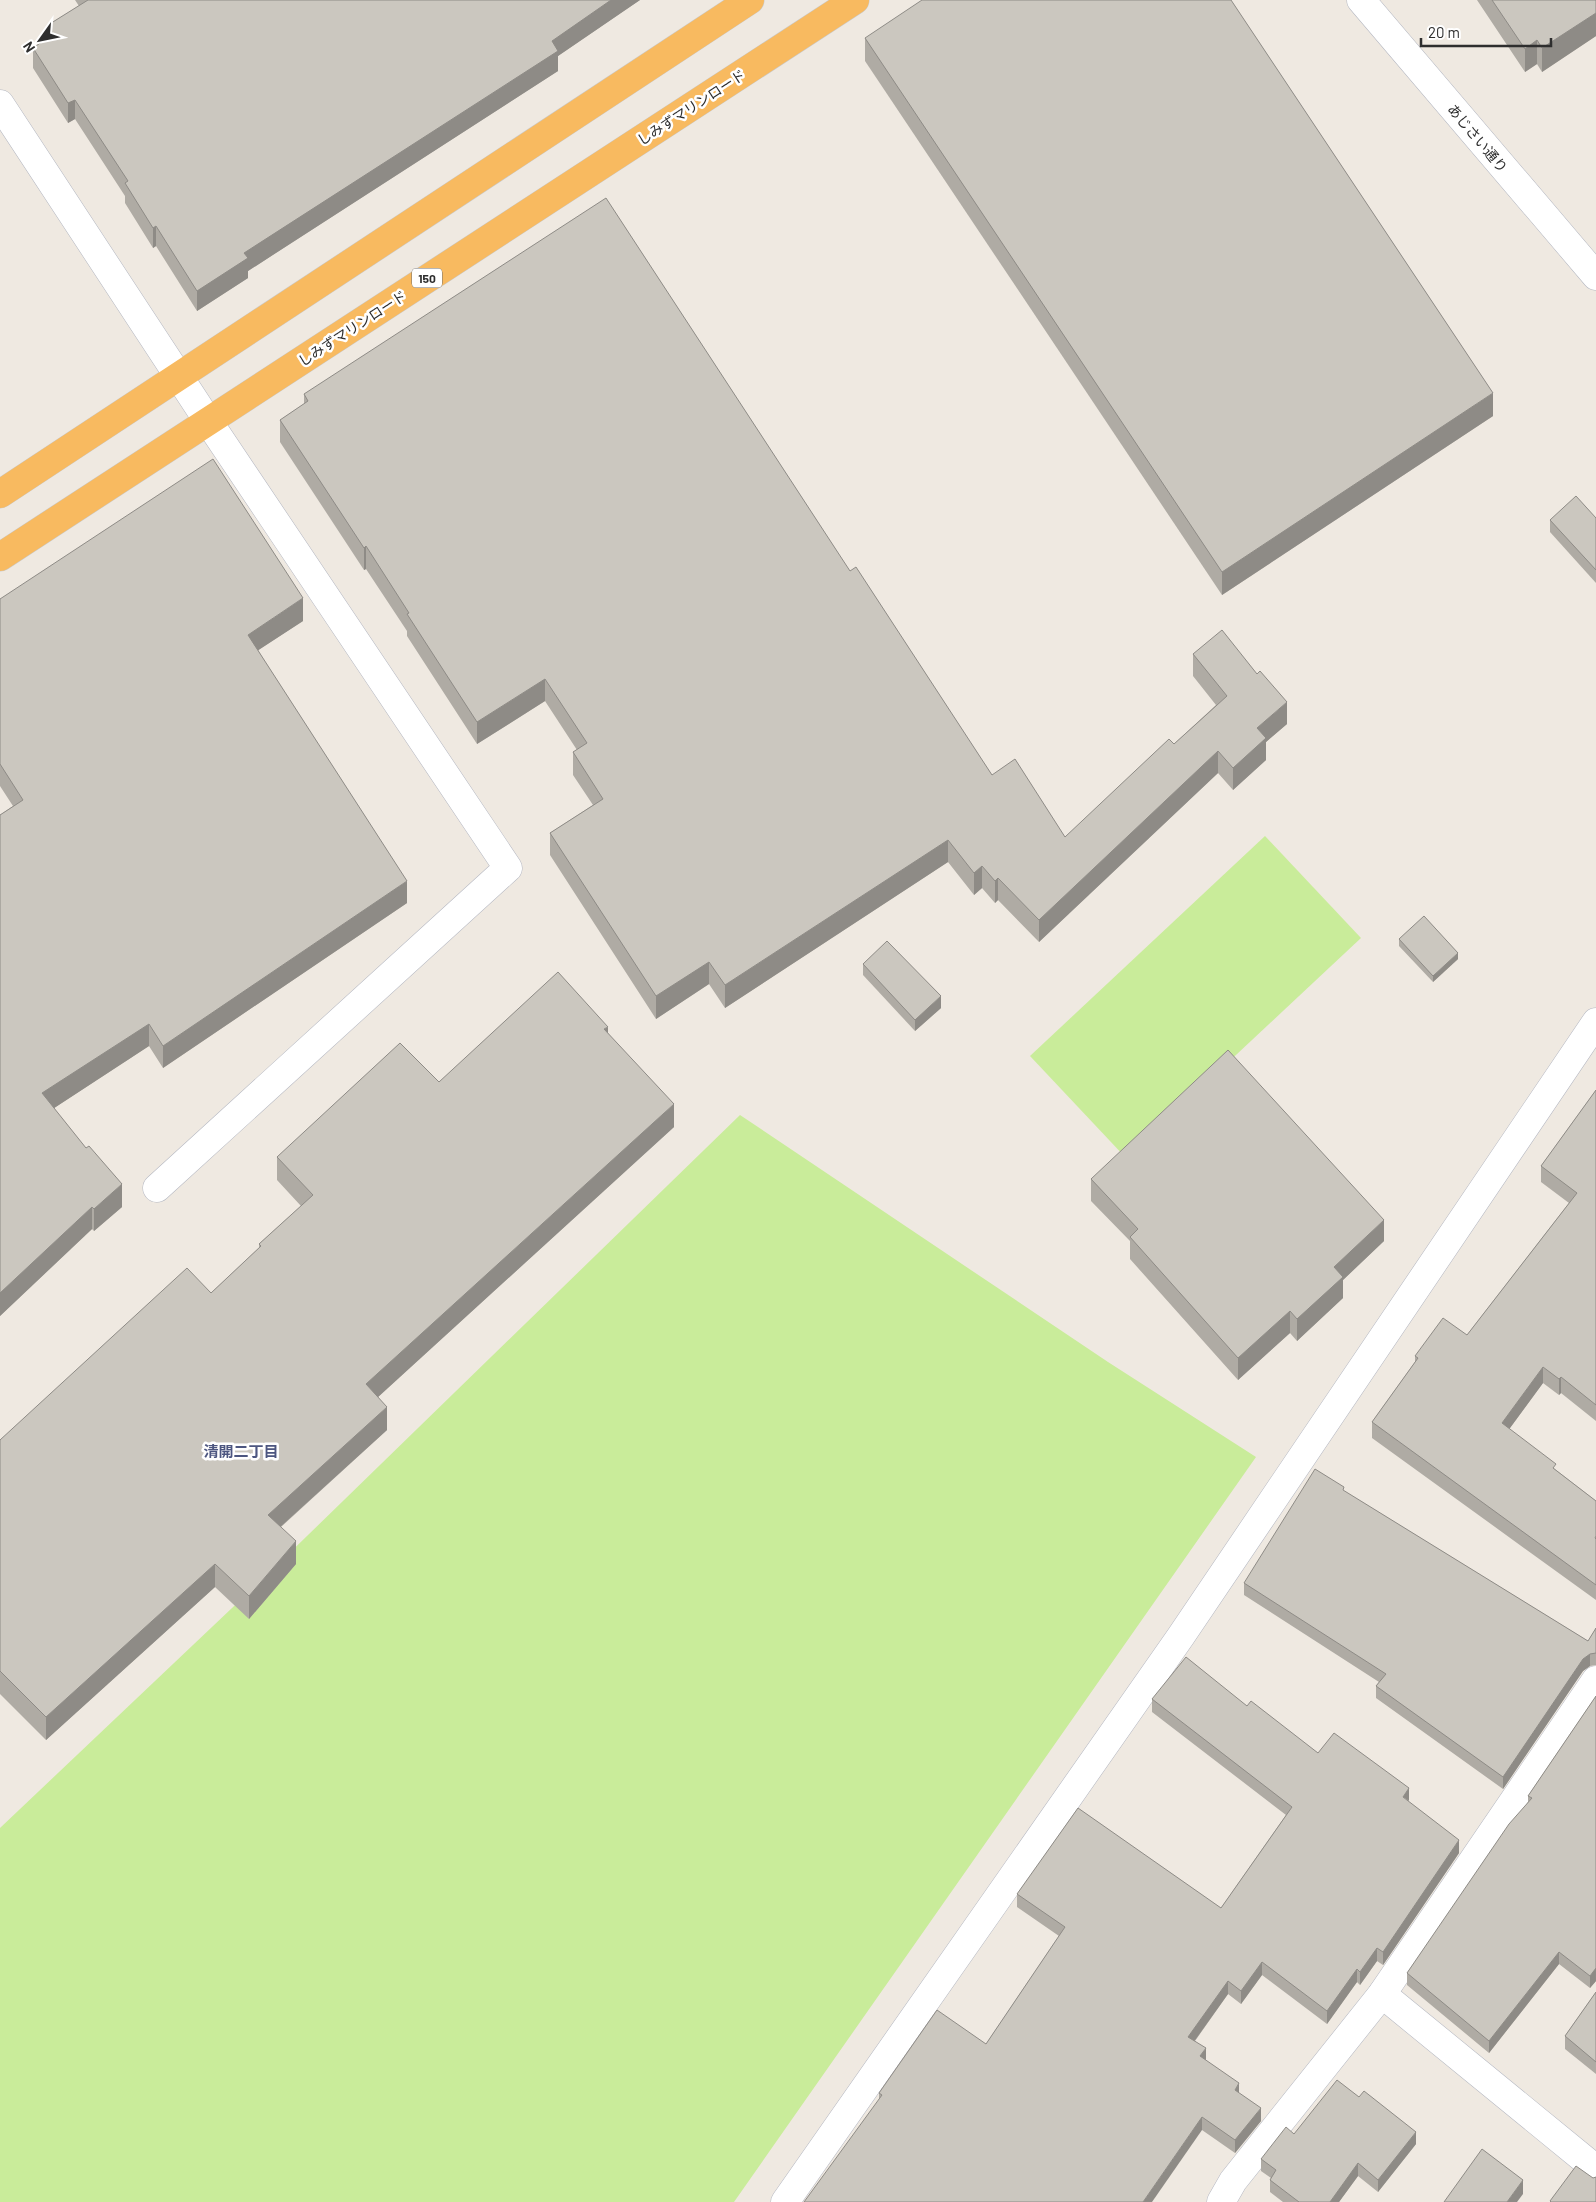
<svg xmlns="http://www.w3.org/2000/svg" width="1596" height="2202" viewBox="0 0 1596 2202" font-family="Barlow,'Noto Sans JP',sans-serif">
  <rect width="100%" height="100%" fill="#efe9e1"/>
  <g fill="#c9ec9a">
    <path d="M 1265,836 L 1361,938 L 1126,1158 L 1030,1056 Z"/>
    <path d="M 740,1115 L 1108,1362 L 1256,1457 L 734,2202 L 0,2202 L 0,1828 L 271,1571 Z"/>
  </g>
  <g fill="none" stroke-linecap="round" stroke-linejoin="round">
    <g stroke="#b4b7c1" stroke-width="29">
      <g id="minor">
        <path d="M 1382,1994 L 1596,2169"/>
        <path d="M 1221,2202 L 1233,2181 L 1382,1994 L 1596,1680"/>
      </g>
    </g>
    <g stroke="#b4b7c1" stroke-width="29">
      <g id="tertiary">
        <path d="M 1361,0 L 1596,276"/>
        <path d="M 0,104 L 208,421 L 508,868 L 157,1188"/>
        <path d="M 785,2202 L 1181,1636 L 1596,1022"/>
      </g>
    </g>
    <g stroke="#c9c9c9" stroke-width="29">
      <g id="trunk">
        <path d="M 0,494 L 750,0"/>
        <path d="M 0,557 L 855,0"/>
      </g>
    </g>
    <use href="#minor" stroke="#fff" stroke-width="28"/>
    <use href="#tertiary" stroke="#fff" stroke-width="28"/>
    <use href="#trunk" stroke="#f8ba60" stroke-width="28"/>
  </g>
  <g fill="#afaba4">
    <path d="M 75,0 L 640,0 L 558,56 L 558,71 L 248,271 L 248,278 L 197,311 L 156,246 L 153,248 L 125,203 L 125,196 L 75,119 L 68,123 L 33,68 L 33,48 L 48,38 L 48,25 L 79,6 Z"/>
    <path d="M 1477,0 L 1596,0 L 1596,36 L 1542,72 L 1537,64 L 1525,72 Z"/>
    <path d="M 865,38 L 1493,416 L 1222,595 L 865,61 Z"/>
    <path d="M 304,394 L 850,571 L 992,775 L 1065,837 L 1174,744 L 1216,705 L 1193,676 L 1193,654 L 1287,724 L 1266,742 L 1266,760 L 1233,790 L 1218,773 L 1039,942 L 998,900 L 995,903 L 982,888 L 974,895 L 948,862 L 725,1008 L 709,984 L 656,1019 L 550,855 L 550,833 L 593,805 L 573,775 L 573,752 L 577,750 L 545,701 L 477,744 L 407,636 L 407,631 L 366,569 L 364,570 L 280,442 L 280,420 L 304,404 Z"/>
    <path d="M 1596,518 L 1596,583 L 1550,532 L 1550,520 Z"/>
    <path d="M 0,599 L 303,621 L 258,650 L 407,903 L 163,1068 L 149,1046 L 54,1108 L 122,1207 L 94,1231 L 92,1229 L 0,1316 L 0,815 L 13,806 L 0,786 Z"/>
    <path d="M 1399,939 L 1458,959 L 1433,982 L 1399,946 Z"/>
    <path d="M 863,964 L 941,1008 L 915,1031 L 863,975 Z"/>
    <path d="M 608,1033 L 674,1127 L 378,1397 L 387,1430 L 281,1527 L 296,1564 L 249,1619 L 215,1587 L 46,1740 L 0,1694 L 0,1440 L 211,1293 L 259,1248 L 259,1244 L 301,1206 L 277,1180 L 277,1157 L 439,1082 Z"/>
    <path d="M 1596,1090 L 1596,1421 L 1561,1393 L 1559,1395 L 1543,1383 L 1509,1429 L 1556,1470 L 1596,1501 L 1596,1600 L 1372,1438 L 1372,1422 L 1415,1362 L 1415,1356 L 1467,1335 L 1569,1203 L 1541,1182 L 1541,1166 Z"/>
    <path d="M 1091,1179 L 1384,1241 L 1343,1280 L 1343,1298 L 1297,1341 L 1290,1333 L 1238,1380 L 1130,1259 L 1130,1241 L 1091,1201 Z"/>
    <path d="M 1344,1491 L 1588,1641 L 1596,1628 L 1596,1665 L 1590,1666 L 1583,1671 L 1503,1789 L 1376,1698 L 1376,1686 L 1379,1682 L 1244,1595 L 1244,1583 Z"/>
    <path d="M 1596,1696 L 1596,1981 L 1590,1988 L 1559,1964 L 1489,2053 L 1407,1985 L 1407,1973 L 1528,1802 L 1528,1796 Z"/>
    <path d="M 1152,1699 L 1247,1706 L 1318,1753 L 1409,1802 L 1459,1853 L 1383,1965 L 1377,1961 L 1360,1985 L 1357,1982 L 1327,2024 L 1262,1975 L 1241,2004 L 1228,1994 L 1195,2041 L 1206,2060 L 1239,2093 L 1261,2121 L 1235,2153 L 1202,2130 L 879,2099 L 879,2093 L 986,2044 L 1059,1936 L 1017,1907 L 1017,1894 L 1221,1908 L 1286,1815 L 1152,1712 Z"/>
    <path d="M 1596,1992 L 1596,2074 L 1565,2049 L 1565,2036 Z"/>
    <path d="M 1359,2097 L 1416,2144 L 1378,2192 L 1358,2176 L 1339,2202 L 1283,2202 L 1270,2192 L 1270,2180 L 1271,2178 L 1261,2171 L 1261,2159 L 1294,2134 Z"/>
  </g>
  <g fill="#8e8b86">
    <path d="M 611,0 L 640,0 L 558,56 L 558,71 L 248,271 L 248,278 L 197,311 L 197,291 L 244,253 Z"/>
    <path d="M 1596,13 L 1596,36 L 1542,72 L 1542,48 Z"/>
    <path d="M 1537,40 L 1537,64 L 1525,72 L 1525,49 Z"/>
    <path d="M 75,100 L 75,119 L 68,123 L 68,103 Z"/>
    <path d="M 156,226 L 156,246 L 153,248 L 153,228 Z"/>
    <path d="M 1493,393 L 1493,416 L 1222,595 L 1222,572 Z"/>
    <path d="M 366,546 L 366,569 L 364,570 L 364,548 Z"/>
    <path d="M 303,598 L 303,621 L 248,657 L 248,635 Z"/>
    <path d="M 545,679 L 545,701 L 477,744 L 477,722 Z"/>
    <path d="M 1287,702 L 1287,724 L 1266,742 L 1266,760 L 1233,790 L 1233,768 L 1257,728 Z"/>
    <path d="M 1218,751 L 1218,773 L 1039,942 L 1039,920 Z"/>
    <path d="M 948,840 L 948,862 L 725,1008 L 725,985 Z"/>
    <path d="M 982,866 L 982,888 L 974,895 L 974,873 Z"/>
    <path d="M 998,878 L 998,900 L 995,903 L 995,881 Z"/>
    <path d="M 407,881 L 407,903 L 163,1068 L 163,1046 Z"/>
    <path d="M 1458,953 L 1458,959 L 1433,982 L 1433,976 Z"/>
    <path d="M 709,962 L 709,984 L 656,1019 L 656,996 Z"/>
    <path d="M 941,996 L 941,1008 L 915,1031 L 915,1020 Z"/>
    <path d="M 149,1024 L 149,1046 L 42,1116 L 42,1093 Z"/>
    <path d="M 608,1027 L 608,1050 L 604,1029 Z"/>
    <path d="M 674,1104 L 674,1127 L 366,1408 L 366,1384 Z"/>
    <path d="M 122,1184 L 122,1207 L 94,1231 L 94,1209 Z"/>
    <path d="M 92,1207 L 92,1229 L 0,1316 L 0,1293 Z"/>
    <path d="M 1384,1220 L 1384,1241 L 1343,1280 L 1343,1298 L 1297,1341 L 1297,1319 L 1334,1267 Z"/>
    <path d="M 1290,1311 L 1290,1333 L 1238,1380 L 1238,1358 Z"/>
    <path d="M 1543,1367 L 1543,1383 L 1502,1439 L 1502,1423 Z"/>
    <path d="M 1561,1377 L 1561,1393 L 1559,1395 L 1559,1379 Z"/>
    <path d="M 387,1407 L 387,1430 L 268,1538 L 268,1515 Z"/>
    <path d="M 296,1541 L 296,1564 L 249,1619 L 249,1596 Z"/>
    <path d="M 215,1564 L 215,1587 L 46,1740 L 46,1717 Z"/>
    <path d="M 1590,1654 L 1590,1666 L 1583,1671 L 1503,1789 L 1503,1777 L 1583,1659 Z"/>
    <path d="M 1409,1788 L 1409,1801 L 1403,1797 Z"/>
    <path d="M 1459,1840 L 1459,1853 L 1383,1965 L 1383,1952 Z"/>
    <path d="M 1377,1948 L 1377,1961 L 1360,1985 L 1360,1972 Z"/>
    <path d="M 1559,1952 L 1559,1964 L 1489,2053 L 1489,2041 Z"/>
    <path d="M 1262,1962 L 1262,1975 L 1241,2004 L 1241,1991 Z"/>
    <path d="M 1596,1968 L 1596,1981 L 1590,1988 L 1590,1976 Z"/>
    <path d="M 1357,1969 L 1357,1982 L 1327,2024 L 1327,2011 Z"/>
    <path d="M 1228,1981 L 1228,1994 L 1188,2050 L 1188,2037 Z"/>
    <path d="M 1206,2048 L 1206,2061 L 1200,2056 Z"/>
    <path d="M 1239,2083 L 1239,2096 L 1235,2090 Z"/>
    <path d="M 1261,2108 L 1261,2121 L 1235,2153 L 1235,2140 Z"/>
    <path d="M 1202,2117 L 1202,2130 L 1152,2202 L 1143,2202 Z"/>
    <path d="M 1416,2132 L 1416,2144 L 1378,2192 L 1378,2180 Z"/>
    <path d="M 1358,2163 L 1358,2176 L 1339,2202 L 1330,2202 Z"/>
    <path d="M 1523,2180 L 1523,2194 L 1517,2202 L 1507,2202 Z"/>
  </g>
  <g fill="#cbc7bf" stroke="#8e8b86">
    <path d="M 88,0 L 611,0 L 552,41 L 558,51 L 244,253 L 248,258 L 197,291 L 156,226 L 153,228 L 125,183 L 128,181 L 75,100 L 68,103 L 33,48 L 53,34 L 48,25 Z"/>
    <path d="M 922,0 L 1231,0 L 1493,393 L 1222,572 L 865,38 Z"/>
    <path d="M 1492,0 L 1596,0 L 1596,13 L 1542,48 L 1537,40 L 1525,49 Z"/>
    <path d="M 606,198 L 850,571 L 856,567 L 992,775 L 1015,759 L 1065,837 L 1169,739 L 1174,744 L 1227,696 L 1193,654 L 1222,630 L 1257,674 L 1260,671 L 1287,702 L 1257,728 L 1266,738 L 1233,768 L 1218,751 L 1039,920 L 998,878 L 995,881 L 982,866 L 974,873 L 948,840 L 725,985 L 709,962 L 656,996 L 550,833 L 603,799 L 573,752 L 587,743 L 545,679 L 477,722 L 407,614 L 409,613 L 366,546 L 364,548 L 280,420 L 308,401 L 304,394 Z"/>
    <path d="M 213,459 L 303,598 L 248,635 L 407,881 L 163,1046 L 149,1024 L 42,1093 L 86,1148 L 89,1146 L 122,1184 L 94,1209 L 92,1207 L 0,1293 L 0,815 L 23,800 L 0,764 L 0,599 Z"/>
    <path d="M 1576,496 L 1596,518 L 1596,570 L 1550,520 Z"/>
    <path d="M 1424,916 L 1458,953 L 1433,976 L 1399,939 Z"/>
    <path d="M 887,941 L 941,996 L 915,1020 L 863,964 Z"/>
    <path d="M 558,972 L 608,1027 L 604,1029 L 674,1104 L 366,1384 L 387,1407 L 268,1515 L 296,1541 L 249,1596 L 215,1564 L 46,1717 L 0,1671 L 0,1440 L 187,1268 L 211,1293 L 261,1246 L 259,1244 L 313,1195 L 277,1157 L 400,1043 L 439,1082 Z"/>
    <path d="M 1228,1050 L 1384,1220 L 1334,1267 L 1343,1277 L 1297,1319 L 1290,1311 L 1238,1358 L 1130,1237 L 1138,1229 L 1091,1179 Z"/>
    <path d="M 1596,1090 L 1596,1405 L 1561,1377 L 1559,1379 L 1543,1367 L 1502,1423 L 1556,1464 L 1553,1468 L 1596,1501 L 1596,1536 L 1595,1538 L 1596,1539 L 1596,1585 L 1372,1422 L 1418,1358 L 1415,1356 L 1443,1318 L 1467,1335 L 1577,1193 L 1541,1166 Z"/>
    <path d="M 1315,1469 L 1344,1487 L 1343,1490 L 1588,1641 L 1596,1628 L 1596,1653 L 1590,1654 L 1583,1659 L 1503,1777 L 1376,1686 L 1386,1674 L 1244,1583 Z"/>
    <path d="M 1186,1657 L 1247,1706 L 1251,1701 L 1318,1753 L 1334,1733 L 1409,1788 L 1403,1797 L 1459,1840 L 1383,1952 L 1377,1948 L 1360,1972 L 1357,1969 L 1327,2011 L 1262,1962 L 1241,1991 L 1228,1981 L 1188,2037 L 1206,2048 L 1200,2056 L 1239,2083 L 1235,2090 L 1261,2108 L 1235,2140 L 1202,2117 L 1143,2202 L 804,2202 L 882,2095 L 879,2093 L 937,2010 L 986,2044 L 1065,1927 L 1017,1894 L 1078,1808 L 1221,1908 L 1292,1807 L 1152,1699 Z"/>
    <path d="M 1596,1696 L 1596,1968 L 1590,1976 L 1559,1952 L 1489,2041 L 1407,1973 L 1509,1824 L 1532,1798 L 1528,1796 Z"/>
    <path d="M 1596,1992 L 1596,2062 L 1565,2036 Z"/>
    <path d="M 1337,2080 L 1359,2097 L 1364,2091 L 1416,2132 L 1378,2180 L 1358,2163 L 1330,2202 L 1299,2202 L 1270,2180 L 1276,2170 L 1261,2159 L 1286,2127 L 1294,2134 Z"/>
    <path d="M 1482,2149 L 1523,2180 L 1507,2202 L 1444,2202 Z"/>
    <path d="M 1576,2166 L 1593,2178 L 1596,2177 L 1596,2202 L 1551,2202 L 1550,2201 Z"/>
  </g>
  <g text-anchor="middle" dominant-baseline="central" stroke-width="5" stroke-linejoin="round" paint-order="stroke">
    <rect fill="#fff" stroke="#6d6d6d" stroke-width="1" x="412" y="268.5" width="30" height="19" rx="4"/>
    <g font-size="12" font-weight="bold" fill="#2e2e2e">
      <text x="427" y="278">150</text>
    </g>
    <g font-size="14" fill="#2e2e2e" stroke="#fff">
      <text transform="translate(691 107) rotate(-33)">しみずマリンロード</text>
      <text transform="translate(1478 138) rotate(50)">あじさい通り</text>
      <text transform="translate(352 328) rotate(-33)">しみずマリンロード</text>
    </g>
    <g font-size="15" font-weight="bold" fill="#4d5680" stroke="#fff">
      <text x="241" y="1451">清開二丁目</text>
    </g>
  </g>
  <g transform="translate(40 40) rotate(237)" stroke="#ffffff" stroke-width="4" paint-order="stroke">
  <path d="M0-4L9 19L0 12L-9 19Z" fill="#2e2e2e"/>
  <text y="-8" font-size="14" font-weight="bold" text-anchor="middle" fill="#2e2e2e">N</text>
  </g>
  <path d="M1421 38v8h130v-8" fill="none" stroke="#2e2e2e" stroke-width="2.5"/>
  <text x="1428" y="38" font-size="15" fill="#2e2e2e" stroke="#ffffff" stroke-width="4" paint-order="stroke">20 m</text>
</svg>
